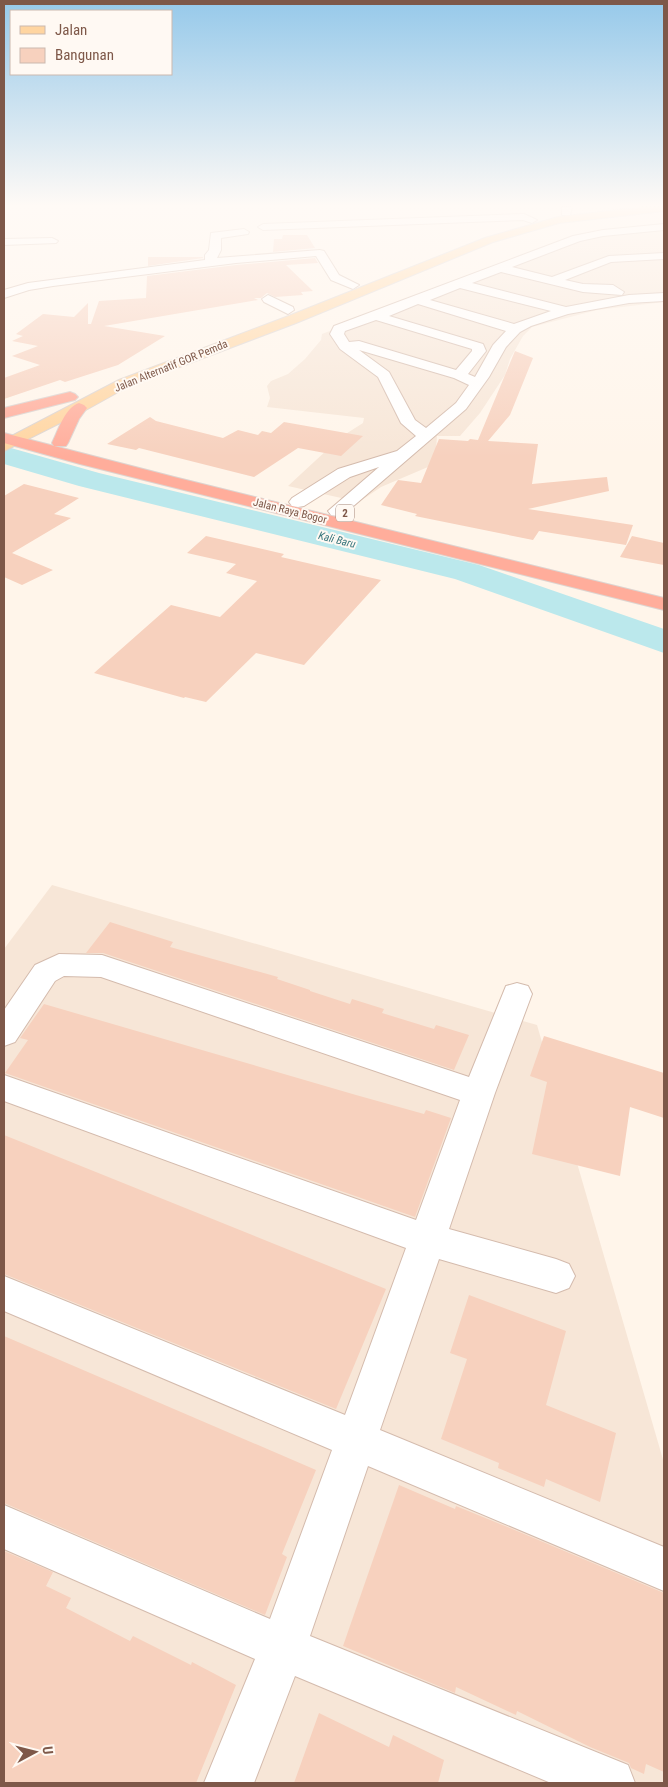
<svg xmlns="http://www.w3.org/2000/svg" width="668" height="1787" viewBox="0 0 668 1787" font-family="'Roboto Condensed',sans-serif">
  <rect width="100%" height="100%" fill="#fff5ea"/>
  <g fill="#f7e6d7">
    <path d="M 664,225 L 664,302 L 597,310 L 532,327 L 523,336 L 510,359 L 505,375 L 480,413 L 460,436 L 437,436 L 435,464 L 381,487 L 359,502 L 288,486 L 341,437 L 363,423 L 364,418 L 267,407 L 270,398 L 267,386 L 271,381 L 288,374 L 305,359 L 321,340 L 322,334 L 531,252 L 577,236 Z"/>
    <path d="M 52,885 L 537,1025 L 664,1463 L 664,1783 L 4,1783 L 4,949 Z"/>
  </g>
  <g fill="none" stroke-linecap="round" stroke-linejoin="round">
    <path fill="#bbe8ec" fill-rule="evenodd" d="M 4,446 L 99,473 L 479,565 L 664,629 L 664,653 L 455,579 L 79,486 L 4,464 Z"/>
  </g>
  <g fill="#f7d1be">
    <path d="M 283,235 L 307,235 L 315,248 L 273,252 L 274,239 L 282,239 Z"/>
    <path d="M 148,257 L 203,257 L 203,258 L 148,266 Z"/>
    <path d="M 315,258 L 318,263 L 286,265 L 313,291 L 301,292 L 303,295 L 275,297 L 267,293 L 261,298 L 254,298 L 258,300 L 104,326 L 165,336 L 118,365 L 65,382 L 60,380 L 4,399 L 4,378 L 40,365 L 12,356 L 38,346 L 12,341 L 23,336 L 16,334 L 43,314 L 74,317 L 88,303 L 88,324 L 91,324 L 99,301 L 146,298 L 147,276 L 236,265 Z"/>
    <path d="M 515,351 L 533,358 L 510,415 L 488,441 L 538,444 L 532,484 L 607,477 L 609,491 L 528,509 L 633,525 L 626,545 L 539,531 L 533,540 L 415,516 L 417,514 L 381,505 L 398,480 L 421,483 L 439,439 L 468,441 L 470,439 L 478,440 Z"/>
    <path d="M 150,417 L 156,421 L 223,438 L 238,430 L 258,435 L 262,431 L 271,433 L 284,422 L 363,436 L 341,456 L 298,448 L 254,477 L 139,448 L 136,450 L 107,444 Z"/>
    <path d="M 24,484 L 79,498 L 54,514 L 71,518 L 12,553 L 53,570 L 22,585 L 4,577 L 4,496 Z"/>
    <path d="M 206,536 L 284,554 L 281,557 L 381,580 L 304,665 L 256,653 L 206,702 L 185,697 L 184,698 L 94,673 L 171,605 L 220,617 L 257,581 L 226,573 L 236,564 L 187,553 Z"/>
    <path d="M 632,536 L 664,543 L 664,565 L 620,557 Z"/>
    <path d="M 110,922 L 173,942 L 170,947 L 278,977 L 277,979 L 310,990 L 310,991 L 350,1004 L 352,999 L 384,1009 L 382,1013 L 434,1029 L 436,1025 L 469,1035 L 454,1070 L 103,953 L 86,953 Z"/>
    <path d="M 44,1004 L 356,1095 L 424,1114 L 426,1110 L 451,1118 L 415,1217 L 5,1073 L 28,1040 L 20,1038 Z"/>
    <path d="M 544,1036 L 664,1073 L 664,1118 L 630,1107 L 620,1176 L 532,1154 L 547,1082 L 530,1076 Z"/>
    <path d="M 4,1135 L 386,1289 L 336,1409 L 4,1274 Z"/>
    <path d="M 469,1295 L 566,1331 L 546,1405 L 616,1433 L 600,1502 L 546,1479 L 544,1487 L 498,1468 L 499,1463 L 441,1439 L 467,1359 L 450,1353 Z"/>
    <path d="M 4,1336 L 316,1470 L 282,1554 L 287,1557 L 265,1615 L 4,1503 Z"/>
    <path d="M 399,1485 L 455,1509 L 456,1506 L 510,1528 L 664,1593 L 664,1772 L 646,1764 L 644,1774 L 631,1768 L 629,1763 L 590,1747 L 517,1711 L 516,1715 L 456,1687 L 455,1693 L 343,1646 Z"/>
    <path d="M 4,1551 L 53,1572 L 46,1586 L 71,1598 L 66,1608 L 130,1641 L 133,1636 L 191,1665 L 192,1662 L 236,1685 L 196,1783 L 4,1783 Z"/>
    <path d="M 319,1713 L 389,1747 L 393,1735 L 444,1760 L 438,1783 L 294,1783 Z"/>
  </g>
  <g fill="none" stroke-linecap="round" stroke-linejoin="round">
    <g stroke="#d4bbad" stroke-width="2">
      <g id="minor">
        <path d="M 562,207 L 572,207 L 570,215 L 562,215 Z"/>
        <path d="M 524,214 L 537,220 L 532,223 L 523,220 L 263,230 L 258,227 L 263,224 Z"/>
        <path d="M 664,224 L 664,230 L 603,236 L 580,241 L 512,267 L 552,277 L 609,256 L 664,253 L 664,259 L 611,262 L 565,280 L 583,284 L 613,285 L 624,292 L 622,295 L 583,292 L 501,272 L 472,283 L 566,307 L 629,295 L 664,293 L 664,301 L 629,303 L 568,314 L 531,326 L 520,332 L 506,347 L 489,377 L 466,409 L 343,515 L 337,516 L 331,515 L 328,511 L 379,467 L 350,477 L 304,506 L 298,507 L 292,506 L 289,502 L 292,498 L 338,469 L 397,451 L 416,436 L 401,423 L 378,377 L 340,349 L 330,334 L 334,326 L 573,236 L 603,230 ZM 460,288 L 551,311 L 514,324 L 430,300 ZM 418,304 L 506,331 L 493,345 L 475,377 L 468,374 L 486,351 L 483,344 L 389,316 ZM 376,320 L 472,349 L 472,351 L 456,370 L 359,341 L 349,342 L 344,334 L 345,331 ZM 359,350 L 454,378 L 469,385 L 456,403 L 426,428 L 415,420 L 389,372 Z"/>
        <path d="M 244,229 L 249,232 L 248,234 L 221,238 L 221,250 L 217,258 L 320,250 L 324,251 L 339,275 L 359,285 L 353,289 L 331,280 L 316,256 L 236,263 L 53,286 L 29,290 L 4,298 L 4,290 L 28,283 L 205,260 L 205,255 L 209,250 L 211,233 Z"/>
        <path d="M 52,238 L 58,241 L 56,243 L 4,245 L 4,239 Z"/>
        <path d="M 268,295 L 293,307 L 294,310 L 288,314 L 264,302 L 262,299 Z"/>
        <path d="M 59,954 L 102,955 L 469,1077 L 506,986 L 517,983 L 528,986 L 532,994 L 495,1093 L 449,1229 L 556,1259 L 569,1264 L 575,1276 L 569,1288 L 556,1293 L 439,1259 L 380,1430 L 664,1547 L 664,1591 L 368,1466 L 310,1636 L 628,1765 L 635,1783 L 551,1783 L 295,1676 L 254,1783 L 204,1783 L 255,1659 L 4,1549 L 4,1505 L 270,1619 L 332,1450 L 4,1311 L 4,1276 L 345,1415 L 406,1248 L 4,1101 L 4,1075 L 416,1220 L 460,1100 L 101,977 L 64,976 L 55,981 L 15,1042 L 4,1046 L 4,1010 L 35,965 Z"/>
      </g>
    </g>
    <g stroke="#ddd4d0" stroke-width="2">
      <path id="major" d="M 643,207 L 664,207 L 664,211 L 559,223 L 493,242 L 296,323 L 129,386 L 84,411 L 4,451 L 4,440 L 119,380 L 286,317 L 485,238 L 558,217 Z"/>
    </g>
    <g stroke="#ddd4d0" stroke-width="2">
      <g id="highway">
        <path d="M 70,392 L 75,394 L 78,397 L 75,400 L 4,418 L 4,408 Z"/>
        <path d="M 79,403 L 84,405 L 87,408 L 79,419 L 68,443 L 66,446 L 54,446 L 52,443 C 58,431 65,407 79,403 Z"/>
        <path d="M 4,433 L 174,477 L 664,598 L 664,610 L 80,464 L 4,443 Z"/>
      </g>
    </g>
    <use href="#minor" fill="#fff" fill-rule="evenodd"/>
    <use href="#major" fill="#ffd5a1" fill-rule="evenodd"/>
    <use href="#highway" fill="#ffad9b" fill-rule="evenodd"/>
  </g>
  <linearGradient id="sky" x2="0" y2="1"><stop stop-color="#96c9ea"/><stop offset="0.45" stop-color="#fffaf6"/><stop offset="1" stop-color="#fffaf6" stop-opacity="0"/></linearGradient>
  <rect width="668" height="457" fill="url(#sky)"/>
  <g text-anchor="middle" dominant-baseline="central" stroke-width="4" stroke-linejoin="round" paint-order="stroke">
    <g font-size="11" fill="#7e5849" stroke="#fff9f3">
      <text transform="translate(171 366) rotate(-22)">Jalan Alternatif GOR Pemda</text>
      <text transform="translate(290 511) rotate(14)">Jalan Raya Bogor</text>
    </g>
    <rect fill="#fff9f3" stroke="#a5887c" stroke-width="1" x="336" y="504.5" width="18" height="17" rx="4"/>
    <g font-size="11" font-weight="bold" fill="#7e5849">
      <text x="345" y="513">2</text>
    </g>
    <g font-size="11" font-style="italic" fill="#37767d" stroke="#fff9f3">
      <text transform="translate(337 540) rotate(14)">Kali Baru</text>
    </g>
  </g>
  <rect width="668" height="1787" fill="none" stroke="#7e5849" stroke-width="10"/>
  <rect x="10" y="10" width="162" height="65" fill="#fff9f3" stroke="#cbb9af"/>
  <rect x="20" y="26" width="25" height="8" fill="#ffd5a1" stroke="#cbb9af"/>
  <text x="55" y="35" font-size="15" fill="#7e5849">Jalan</text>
  <rect x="20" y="48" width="25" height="15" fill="#f7d1be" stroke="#cbb9af"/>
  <text x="55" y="60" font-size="15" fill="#7e5849">Bangunan</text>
  <g transform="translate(35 1752) rotate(83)" stroke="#fff9f3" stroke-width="4" paint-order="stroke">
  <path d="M0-4L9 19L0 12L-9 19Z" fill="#7e5849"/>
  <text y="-8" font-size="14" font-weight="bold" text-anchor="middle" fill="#7e5849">U</text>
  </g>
</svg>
